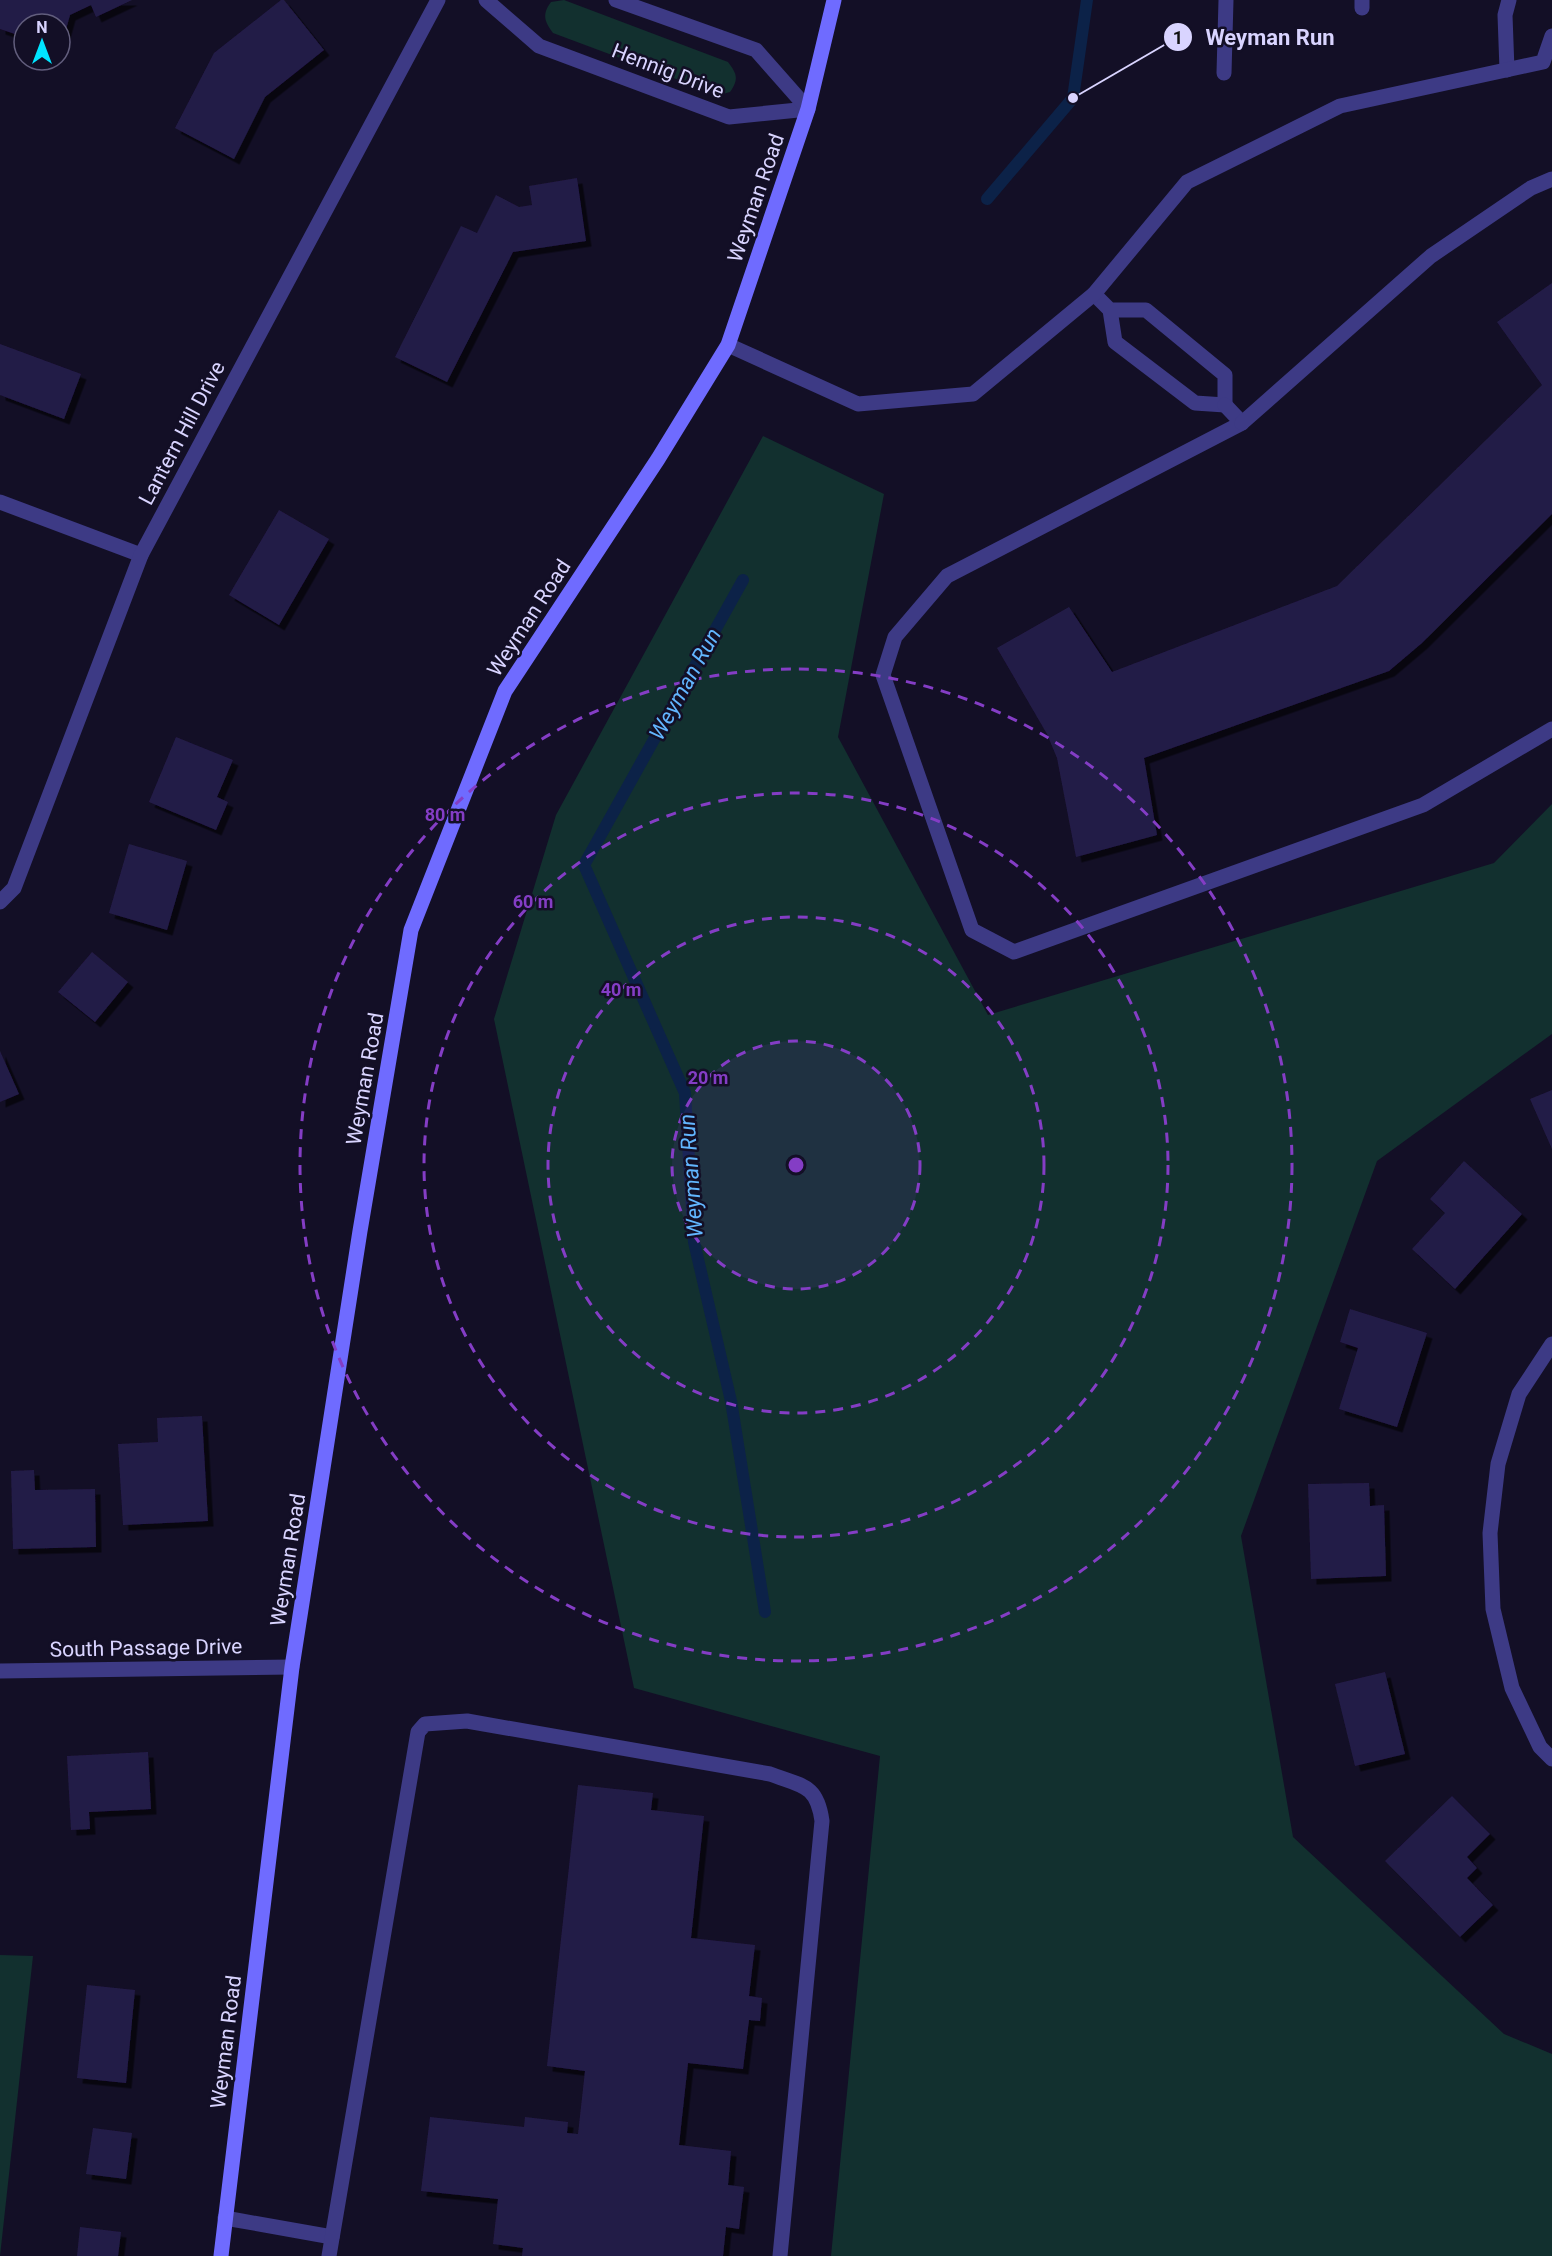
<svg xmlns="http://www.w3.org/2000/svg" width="1552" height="2256" viewBox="0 0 1552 2256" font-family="Roboto,sans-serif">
  <defs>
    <filter id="shadow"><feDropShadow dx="5.5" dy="5.5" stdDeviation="0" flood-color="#0009"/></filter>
  </defs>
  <rect width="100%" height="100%" fill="#130f26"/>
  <g fill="#12302f">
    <path d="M 564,0 L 728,62 C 737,74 739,79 730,92 L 719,95 L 553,33 C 544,21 542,14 551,2 Z"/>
    <path d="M 763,436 L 884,494 L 838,737 L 988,1015 L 1494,863 L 1552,804 L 1552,1034 L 1377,1161 L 1241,1536 L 1293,1837 L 1504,2034 L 1552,2054 L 1552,2256 L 831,2256 L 880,1756 L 634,1688 L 494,1019 L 556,815 Z"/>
    <path d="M 0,1955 L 33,1956 L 0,2256 Z"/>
  </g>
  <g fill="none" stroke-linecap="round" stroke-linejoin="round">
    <g stroke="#0c2248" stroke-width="12">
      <path d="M 987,199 L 1073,98 L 1087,0"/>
      <path d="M 743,580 L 584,865 L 685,1093 L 694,1242 L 731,1401 L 765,1612"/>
    </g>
  </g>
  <g fill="#241b47" filter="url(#shadow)">
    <path d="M 0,0 L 132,0 L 96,17 L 91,5 L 70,15 L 65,33 L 60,31 L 60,24 L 39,24 L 26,20 L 21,36 L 0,29 Z"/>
    <path d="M 281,0 L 284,0 L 324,50 L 265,97 L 234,159 L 175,128 L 214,53 Z"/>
    <path d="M 577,178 L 586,241 L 513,252 L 447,382 L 395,357 L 461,226 L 477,233 L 496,195 L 519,207 L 532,205 L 529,186 Z"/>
    <path d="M 1552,283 L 1552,514 L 1422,643 L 1389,671 L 1144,758 L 1157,835 L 1076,857 L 1057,758 L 1047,734 L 997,648 L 1069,607 L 1112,672 L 1337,586 L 1542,385 L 1497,322 Z"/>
    <path d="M 0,344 L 81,374 L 64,419 L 0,395 Z"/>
    <path d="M 279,510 L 329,539 L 279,625 L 229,595 Z"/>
    <path d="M 176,737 L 233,760 L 217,797 L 228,802 L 216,830 L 149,802 Z"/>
    <path d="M 129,844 L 187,861 L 167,930 L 109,913 Z"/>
    <path d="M 92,952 L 128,982 L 95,1022 L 58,992 Z"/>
    <path d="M 0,1051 L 19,1094 L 0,1102 Z"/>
    <path d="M 1552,1090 L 1552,1149 L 1530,1099 Z"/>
    <path d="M 1464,1161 L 1522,1214 L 1455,1289 L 1412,1249 L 1445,1213 L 1430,1199 Z"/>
    <path d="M 1350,1309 L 1427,1333 L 1397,1427 L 1339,1409 L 1358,1348 L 1340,1342 Z"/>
    <path d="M 202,1416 L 208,1521 L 123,1525 L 118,1444 L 158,1442 L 157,1418 Z"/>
    <path d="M 34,1470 L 35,1490 L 95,1489 L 96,1547 L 13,1549 L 11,1471 Z"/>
    <path d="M 1369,1483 L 1370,1506 L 1384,1505 L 1386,1576 L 1311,1579 L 1308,1484 Z"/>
    <path d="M 1385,1672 L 1405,1754 L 1355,1766 L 1335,1684 Z"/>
    <path d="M 148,1752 L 151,1809 L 89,1812 L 90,1829 L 71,1830 L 67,1756 Z"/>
    <path d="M 578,1785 L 653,1793 L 651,1810 L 704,1816 L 691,1938 L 755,1945 L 749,1996 L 762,1998 L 760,2021 L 749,2020 L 743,2069 L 688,2063 L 679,2145 L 731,2151 L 728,2185 L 744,2187 L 739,2229 L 726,2227 L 723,2256 L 522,2256 L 523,2248 L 493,2244 L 498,2199 L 421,2191 L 430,2117 L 524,2127 L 525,2117 L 568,2122 L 567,2133 L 578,2134 L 585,2071 L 547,2066 Z"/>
    <path d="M 1452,1796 L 1490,1834 L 1467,1857 L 1477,1868 L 1467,1878 L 1493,1905 L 1460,1937 L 1385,1861 Z"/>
    <path d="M 87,1985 L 135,1990 L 126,2083 L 77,2078 Z"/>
    <path d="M 93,2128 L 132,2133 L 126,2179 L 86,2174 Z"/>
    <path d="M 80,2227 L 121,2232 L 118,2256 L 77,2256 Z"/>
  </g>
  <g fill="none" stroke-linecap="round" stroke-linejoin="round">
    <g stroke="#3d3a85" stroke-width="15">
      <path d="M 1362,8 L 1362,0"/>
      <path d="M 1224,73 L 1226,0"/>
      <path d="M 1094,294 L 1110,310 L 1115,342 L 1195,403 L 1225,405 L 1225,375 L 1146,310 L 1110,310"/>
      <path d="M 1225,405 L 1242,423 L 947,576 L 895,637 L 883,675 L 972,930 L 1014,952 L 1423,805 L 1552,729"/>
      <path d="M 1242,423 L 1431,256 L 1531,188 L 1552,179"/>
      <path d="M 225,2218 L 332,2237"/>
      <path d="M 329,2256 L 418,1732 L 425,1724 L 467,1721 L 770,1774 C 802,1786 817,1784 822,1821 L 780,2256"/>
    </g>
    <g stroke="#3d3a85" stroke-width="15">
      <path d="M 486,0 L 539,46 L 729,117 L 808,109"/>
      <path d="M 616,0 L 756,50 L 808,109"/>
      <path d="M 1507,70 L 1505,15 L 1509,0"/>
      <path d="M 728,345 L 858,404 L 973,394 L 1094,294 L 1187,182 L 1340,106 L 1543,62 L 1552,36"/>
      <path d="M 0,502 L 141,555"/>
      <path d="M 0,902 L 14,888 L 141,555 L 438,0"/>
      <path d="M 1552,1344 L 1519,1394 L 1498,1464 L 1490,1533 L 1493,1609 L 1512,1688 L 1540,1747 L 1552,1759"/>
      <path d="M 0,1671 L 292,1667"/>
    </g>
    <path stroke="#6f6bff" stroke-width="15" d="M 221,2256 L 292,1667 L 360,1231 L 411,930 L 505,691 L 658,459 L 728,345 L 808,109 L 834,0"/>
  </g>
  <circle cx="796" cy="1165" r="124" fill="#843dc5" fill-opacity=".12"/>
  <g fill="none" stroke="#843dc5" stroke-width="3" stroke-dasharray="10 8">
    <circle cx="796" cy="1165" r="124"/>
    <circle cx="796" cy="1165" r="248"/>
    <circle cx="796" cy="1165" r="372"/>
    <circle cx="796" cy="1165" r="496"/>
  </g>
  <g text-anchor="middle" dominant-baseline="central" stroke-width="5" stroke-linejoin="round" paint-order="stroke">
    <g font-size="21" fill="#d9d4ff" stroke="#130f26">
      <text transform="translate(668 71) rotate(21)">Hennig Drive</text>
      <text transform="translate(756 198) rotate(-71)">Weyman Road</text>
      <text transform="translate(182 433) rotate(-62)">Lantern Hill Drive</text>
      <text transform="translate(529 618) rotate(-57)">Weyman Road</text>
      <text transform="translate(365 1079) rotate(-80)">Weyman Road</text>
      <text transform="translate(288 1560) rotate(-81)">Weyman Road</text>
      <text transform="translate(146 1648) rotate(-1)">South Passage Drive</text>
      <text transform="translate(226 2042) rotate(-83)">Weyman Road</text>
    </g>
    <g font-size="22" font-style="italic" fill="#62b6ff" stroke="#130f26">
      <text transform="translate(685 684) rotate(-61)">Weyman Run</text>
      <text transform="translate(691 1176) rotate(-94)">Weyman Run</text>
    </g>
  </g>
  <circle cx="796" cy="1165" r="9" fill="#843dc5" stroke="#130f26" stroke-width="3"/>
  <g font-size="18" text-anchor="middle" font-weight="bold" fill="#843dc5" stroke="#130f26" stroke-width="5" stroke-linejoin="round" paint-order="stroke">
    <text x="445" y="821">80 m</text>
    <text x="533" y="908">60 m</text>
    <text x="621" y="996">40 m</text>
    <text x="708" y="1084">20 m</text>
  </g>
  <path fill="none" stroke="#d9d4ff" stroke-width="2" d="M1073 98L1178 37"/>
  <g fill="#d9d4ff" stroke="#130f26" stroke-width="2">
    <circle cx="1073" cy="98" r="6"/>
    <circle cx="1178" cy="37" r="15"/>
  </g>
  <g font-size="18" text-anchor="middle" font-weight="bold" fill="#111">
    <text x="1178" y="44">1</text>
  </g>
  <g font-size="22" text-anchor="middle" font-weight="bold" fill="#d9d4ff" stroke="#130f26" stroke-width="5" stroke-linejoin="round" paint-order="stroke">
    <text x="1270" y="45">Weyman Run</text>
  </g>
  <g transform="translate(42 42)"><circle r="28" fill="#130f26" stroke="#625e7d" stroke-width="1.5"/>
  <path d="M0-4.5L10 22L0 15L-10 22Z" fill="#00e5ff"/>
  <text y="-9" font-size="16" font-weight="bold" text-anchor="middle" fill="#d9d4ff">N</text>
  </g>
</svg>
